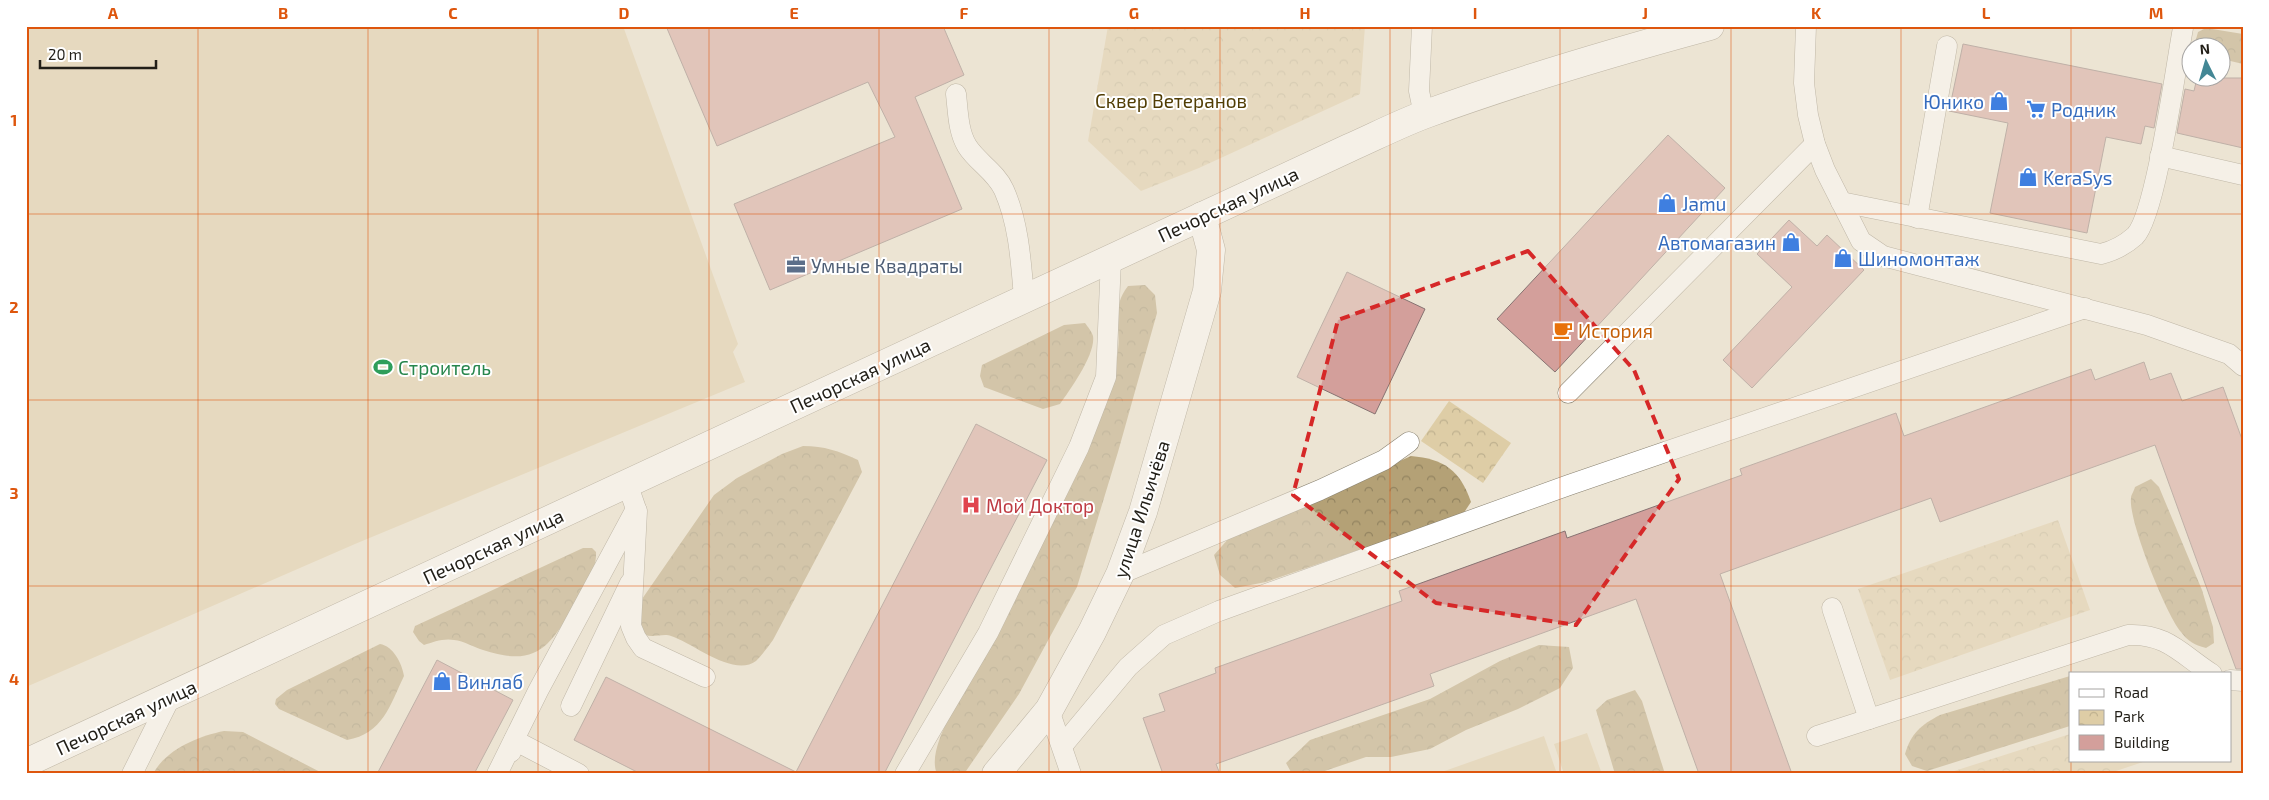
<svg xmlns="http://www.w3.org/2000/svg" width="2269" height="800" viewBox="0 0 2269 800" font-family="'Exo 2',sans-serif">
  <defs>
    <pattern id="forest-crowns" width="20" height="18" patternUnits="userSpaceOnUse" patternTransform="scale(1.25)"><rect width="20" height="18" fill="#b4a176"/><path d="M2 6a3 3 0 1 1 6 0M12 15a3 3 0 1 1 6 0" fill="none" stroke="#928360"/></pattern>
    <pattern id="park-crowns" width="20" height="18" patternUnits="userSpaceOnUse" patternTransform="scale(1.25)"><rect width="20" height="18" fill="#decda6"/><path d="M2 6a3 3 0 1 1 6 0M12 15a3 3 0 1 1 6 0" fill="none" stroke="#beb08e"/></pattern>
  </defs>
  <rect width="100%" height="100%" fill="#ece4d3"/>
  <g fill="url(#forest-crowns)">
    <path d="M 2206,28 L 2243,34 L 2243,64 L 2222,59 L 2222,48 L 2199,47 L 2195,43 L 2198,32 Z"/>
    <path d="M 1145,285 L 1155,295 L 1157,313 L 1118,452 L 1077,587 L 1019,694 L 964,774 L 937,774 C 930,758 941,735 947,721 L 1113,381 C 1114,371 1117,360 1118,350 C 1121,324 1111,308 1128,286 Z"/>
    <path d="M 1085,323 C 1088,327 1092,332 1093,336 C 1096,354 1070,390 1060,404 L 1043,409 L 984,387 L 980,376 L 982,365 L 1064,325 Z"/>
    <path d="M 803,446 C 825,446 838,451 858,460 L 862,472 L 773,640 C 768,647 762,655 756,661 C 734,678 693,643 671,636 C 664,633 654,638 645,635 L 641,627 L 642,599 L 714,495 L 737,478 L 782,454 Z"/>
    <path d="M 1411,456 C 1444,459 1460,470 1471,502 L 1463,514 L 1266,582 L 1235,588 L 1220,575 L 1214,555 L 1229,538 Z"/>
    <path d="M 2151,479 L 2159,487 L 2202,590 L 2213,627 L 2214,643 L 2206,648 C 2194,645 2188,641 2181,632 C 2166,614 2128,520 2131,498 C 2131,495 2134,491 2135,487 Z"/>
    <path d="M 583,548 L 592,548 L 596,552 C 597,572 583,589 573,607 C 549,649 534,667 483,650 C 473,647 464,641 454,640 C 444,638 433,642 424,645 L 419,641 L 413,632 L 415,626 Z"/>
    <path d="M 380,644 C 393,646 402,663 404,676 C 390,705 383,734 347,740 L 279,709 L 275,704 L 276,699 L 287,690 Z"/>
    <path d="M 1539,645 L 1569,647 L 1573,668 L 1560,688 L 1518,709 L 1466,730 L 1430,749 L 1391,757 L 1366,757 L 1316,774 L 1292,774 L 1286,763 L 1310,740 L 1430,699 L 1500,661 Z"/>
    <path d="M 2070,676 L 2070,726 L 1927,771 L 1912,766 L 1905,754 C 1911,733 1921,725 1940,715 Z"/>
    <path d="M 1635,690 L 1642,701 L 1665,774 L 1615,774 L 1596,710 L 1607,700 Z"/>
    <path d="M 224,731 L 243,732 L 324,774 L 153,774 C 166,749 199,736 224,731 Z"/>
  </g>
  <g fill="url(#park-crowns)">
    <path d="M 1108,26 L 1365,26 L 1360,94 L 1199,168 L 1141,191 L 1088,141 Z"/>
    <path d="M 1449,401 L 1511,443 L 1483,483 L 1421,441 Z"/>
    <path d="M 2058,520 L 2090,610 L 1890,680 L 1858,589 Z"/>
    <path d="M 2070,734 L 2070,761 L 2146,761 L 2107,774 L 1948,773 Z"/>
  </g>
  <g fill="#decda6">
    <path d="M 26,26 L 623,26 L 738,344 L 733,352 L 745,382 L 355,544 L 26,687 Z"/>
    <path d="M 1587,733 L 1602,774 L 1564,774 L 1554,744 Z"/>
    <path d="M 1544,736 L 1557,774 L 1436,774 Z"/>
  </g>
  <g fill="#d39f9b" stroke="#877372">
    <path d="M 666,26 L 943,26 L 964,75 L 915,97 L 962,209 L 770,290 L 734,204 L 895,137 L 868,82 L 717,146 Z"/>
    <path d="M 1963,44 L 2162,84 L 2154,128 L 2145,126 L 2141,144 L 2106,137 L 2087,233 L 1990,213 L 2008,123 L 1949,111 Z"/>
    <path d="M 2197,78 L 2243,78 L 2243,148 L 2177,133 L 2185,89 L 2194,91 Z"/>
    <path d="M 1668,135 L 1725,188 L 1555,372 L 1497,319 Z"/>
    <path d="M 1789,220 L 1817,246 L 1827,235 L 1864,270 L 1752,388 L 1723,360 L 1792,287 L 1757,254 Z"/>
    <path d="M 1347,272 L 1425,309 L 1375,414 L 1297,377 Z"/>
    <path d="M 2144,362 L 2150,380 L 2171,373 L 2182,401 L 2223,387 L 2243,442 L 2243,669 L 2236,669 L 2155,445 L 1940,522 L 1931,498 L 1720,574 L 1792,774 L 1699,774 L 1636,599 L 1430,674 L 1434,686 L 1216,764 L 1220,774 L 1163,774 L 1143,718 L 1165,711 L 1159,694 L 1216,673 L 1215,668 L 1402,601 L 1399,591 L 1565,531 L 1567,538 L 1742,475 L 1740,469 L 1896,413 L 1904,436 L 2091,369 L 2095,380 Z"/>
    <path d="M 976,424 L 1047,460 L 884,774 L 641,774 L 574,740 L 606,677 L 796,772 Z"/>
    <path d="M 437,660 L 513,700 L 474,774 L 377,774 Z"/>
  </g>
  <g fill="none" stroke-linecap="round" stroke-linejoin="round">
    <g stroke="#898271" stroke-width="21">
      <g id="lane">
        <path d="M 1422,26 L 1419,91 L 1424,115"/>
        <path d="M 1806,26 L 1804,83 L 1808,115 L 1815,144 L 1825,170 L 1861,241 L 1883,256 L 2147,325 L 2229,354 L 2243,366"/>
        <path d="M 956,94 C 958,111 958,131 967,146 C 977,162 996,172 1004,190 C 1019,224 1021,262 1024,298"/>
        <path d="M 2160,156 L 2243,175"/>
        <path d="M 1841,202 L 2101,254 C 2113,251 2125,245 2135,236 C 2156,215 2176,65 2183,28"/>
        <path d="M 1917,218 L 1947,46"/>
        <path d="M 1568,393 L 1815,144"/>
        <path d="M 637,511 L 631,626 L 636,638 L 643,648 L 705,677"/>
        <path d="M 1120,574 L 1320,490 L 1384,460 L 1409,442"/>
        <path d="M 1832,608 L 1869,719"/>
        <path d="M 2230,680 L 2243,681"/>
        <path d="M 571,706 L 630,583"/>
        <path d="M 1049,710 L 1071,774"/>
        <path d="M 1817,736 L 2128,635 C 2167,633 2182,655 2212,674"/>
        <path d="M 1063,745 L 1128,667 L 1164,635 L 1219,611 L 1569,485 L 2085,308"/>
        <path d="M 511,752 L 514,740 L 579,774"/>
        <path d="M 132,774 L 171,696"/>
        <path d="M 497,774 L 538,691 L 636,509 L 627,483"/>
        <path d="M 905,774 L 988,633 L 1079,447 L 1106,377 L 1111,259"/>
      </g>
    </g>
    <g stroke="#898271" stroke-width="29">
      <g id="secondary">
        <path d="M 26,763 L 1349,148 C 1374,137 1399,124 1426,114 C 1519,80 1614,52 1710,26"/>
        <path d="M 996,774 L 1049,710 L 1092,632 L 1120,574 L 1143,512 L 1207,291 L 1211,250 L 1202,216"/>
      </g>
    </g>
    <use href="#lane" stroke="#fff" stroke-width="20"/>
    <use href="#secondary" stroke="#fff" stroke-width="28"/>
  </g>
  <path d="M0 0H2269V800H0ZM 1528,251 L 1634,370 L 1679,479 L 1576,625 L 1436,603 L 1293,495 L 1338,320 Z" fill="#ece4d3" fill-opacity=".55" fill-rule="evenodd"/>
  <path fill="none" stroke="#d62828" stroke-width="4" stroke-dasharray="10 6" stroke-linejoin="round" d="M 1528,251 L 1634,370 L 1679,479 L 1576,625 L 1436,603 L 1293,495 L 1338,320 Z"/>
  <path fill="none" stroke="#de560d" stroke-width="1" stroke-opacity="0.55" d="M 198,26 L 198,774M 368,26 L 368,774M 538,26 L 538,774M 709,26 L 709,774M 879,26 L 879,774M 1049,26 L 1049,774M 1220,26 L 1220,774M 1390,26 L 1390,774M 1560,26 L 1560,774M 1731,26 L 1731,774M 1901,26 L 1901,774M 2071,26 L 2071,674M 26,214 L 2243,214M 26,400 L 2243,400M 26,586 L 2243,586M 2071,761 L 2071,774"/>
  <defs>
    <g id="shop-bare" transform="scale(1.5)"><path d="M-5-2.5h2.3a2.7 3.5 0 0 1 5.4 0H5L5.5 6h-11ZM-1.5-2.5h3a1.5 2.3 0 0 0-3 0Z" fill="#3f7fe0" stroke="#fff" stroke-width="2.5" paint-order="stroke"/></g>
    <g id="supermarket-bare" transform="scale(1.5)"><path d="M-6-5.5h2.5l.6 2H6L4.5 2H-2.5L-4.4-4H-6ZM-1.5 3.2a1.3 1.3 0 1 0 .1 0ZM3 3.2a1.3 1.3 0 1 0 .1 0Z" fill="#3f7fe0" stroke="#fff" stroke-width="2.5" paint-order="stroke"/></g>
    <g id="office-bare" transform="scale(1.5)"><path d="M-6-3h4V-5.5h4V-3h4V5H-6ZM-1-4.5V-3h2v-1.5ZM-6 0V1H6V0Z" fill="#5c6f8a" stroke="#fff" stroke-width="2.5" paint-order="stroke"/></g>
    <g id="cafe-bare" transform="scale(1.5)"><path d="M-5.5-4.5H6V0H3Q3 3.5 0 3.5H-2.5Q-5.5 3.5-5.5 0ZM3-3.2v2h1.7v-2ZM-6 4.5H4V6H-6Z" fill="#e8710a" stroke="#fff" stroke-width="2.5" paint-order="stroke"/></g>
    <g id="stadium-bare" transform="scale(1.5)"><path d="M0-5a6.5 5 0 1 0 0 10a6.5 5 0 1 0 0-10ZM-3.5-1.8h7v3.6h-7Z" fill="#2e9e5b" stroke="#fff" stroke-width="2.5" paint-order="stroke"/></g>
    <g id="hospital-bare" transform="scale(1.5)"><path d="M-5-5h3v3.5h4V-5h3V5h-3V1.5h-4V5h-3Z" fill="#e0444e" stroke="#fff" stroke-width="2.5" paint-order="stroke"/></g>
  </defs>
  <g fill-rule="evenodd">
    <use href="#shop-bare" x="1999" y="101"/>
    <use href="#supermarket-bare" x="2036" y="109"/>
    <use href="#shop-bare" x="2028" y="177"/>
    <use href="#shop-bare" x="1667" y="203"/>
    <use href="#shop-bare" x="1791" y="242"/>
    <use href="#shop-bare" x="1843" y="258"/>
    <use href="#office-bare" x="796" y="265"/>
    <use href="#cafe-bare" x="1563" y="330"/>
    <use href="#stadium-bare" x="383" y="367"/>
    <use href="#hospital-bare" x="971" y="505"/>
    <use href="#shop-bare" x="442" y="681"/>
  </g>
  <g text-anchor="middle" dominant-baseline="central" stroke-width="4" stroke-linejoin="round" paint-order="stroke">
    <g font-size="19" fill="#513d04" stroke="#fff">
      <text x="1171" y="100">Сквер Ветеранов</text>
    </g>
    <g font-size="19" fill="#366cbe" stroke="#fff" text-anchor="start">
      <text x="1984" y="101" text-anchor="end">Юнико</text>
      <text x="2051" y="109">Родник</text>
      <text x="2043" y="177">KeraSys</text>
      <text x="1682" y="203">Jamu</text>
      <text x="1776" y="242" text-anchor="end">Автомагазин</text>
      <text x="1858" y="258">Шиномонтаж</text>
      <text x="457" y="681">Винлаб</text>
    </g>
    <g font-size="19" fill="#221f18" stroke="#fff">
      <text transform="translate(1228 204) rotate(-25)">Печорская улица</text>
      <text transform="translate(860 375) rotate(-25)">Печорская улица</text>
      <text transform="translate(1141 509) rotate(-72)">улица Ильичёва</text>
      <text transform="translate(493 546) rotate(-25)">Печорская улица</text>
      <text transform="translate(126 717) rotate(-25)">Печорская улица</text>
    </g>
    <g font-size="19" fill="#4e5e75" stroke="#fff" text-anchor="start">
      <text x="811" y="265">Умные Квадраты</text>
    </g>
    <g font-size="19" fill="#c56008" stroke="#fff" text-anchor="start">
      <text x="1578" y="330">История</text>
    </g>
    <g font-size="19" fill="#27864d" stroke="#fff" text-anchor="start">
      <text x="398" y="367">Строитель</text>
    </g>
    <g font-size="19" fill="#be3a42" stroke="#fff" text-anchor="start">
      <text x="986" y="505">Мой Доктор</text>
    </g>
  </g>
  <rect width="2269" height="800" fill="none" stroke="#ffffff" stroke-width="55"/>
  <rect x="2069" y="672" width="162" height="90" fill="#ffffff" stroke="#a7a5a3"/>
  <rect x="2079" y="689" width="25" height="8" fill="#ffffff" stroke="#a7a5a3"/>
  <text x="2114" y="698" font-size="15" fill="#221f18">Road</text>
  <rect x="2079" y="710" width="25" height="15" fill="url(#park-crowns)" stroke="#a7a5a3"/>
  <text x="2114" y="722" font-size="15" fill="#221f18">Park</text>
  <rect x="2079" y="735" width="25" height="15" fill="#d39f9b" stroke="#a7a5a3"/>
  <text x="2114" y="748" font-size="15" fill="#221f18">Building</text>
  <g transform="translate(2206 62) rotate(355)"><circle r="24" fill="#ffffff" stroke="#a7a5a3"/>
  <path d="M0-4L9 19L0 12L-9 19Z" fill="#438795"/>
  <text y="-8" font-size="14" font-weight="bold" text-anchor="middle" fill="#221f18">N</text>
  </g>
  <path d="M40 60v8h116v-8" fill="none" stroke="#221f18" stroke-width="2.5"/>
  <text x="48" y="60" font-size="15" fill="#221f18" stroke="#ffffff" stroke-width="4" paint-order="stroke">20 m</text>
  <rect x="28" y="28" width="2214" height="744" fill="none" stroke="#de560d" stroke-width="2"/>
  <g font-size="16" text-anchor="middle" font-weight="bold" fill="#de560d">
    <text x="113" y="19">A</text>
    <text x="283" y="19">B</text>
    <text x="453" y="19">C</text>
    <text x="624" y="19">D</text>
    <text x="794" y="19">E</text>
    <text x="964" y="19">F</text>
    <text x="1134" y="19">G</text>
    <text x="1305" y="19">H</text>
    <text x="1475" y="19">I</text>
    <text x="1645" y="19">J</text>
    <text x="1816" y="19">K</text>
    <text x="1986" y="19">L</text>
    <text x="2156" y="19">M</text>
    <text x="14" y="126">1</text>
    <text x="14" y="313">2</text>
    <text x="14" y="499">3</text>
    <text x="14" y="685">4</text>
  </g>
</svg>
